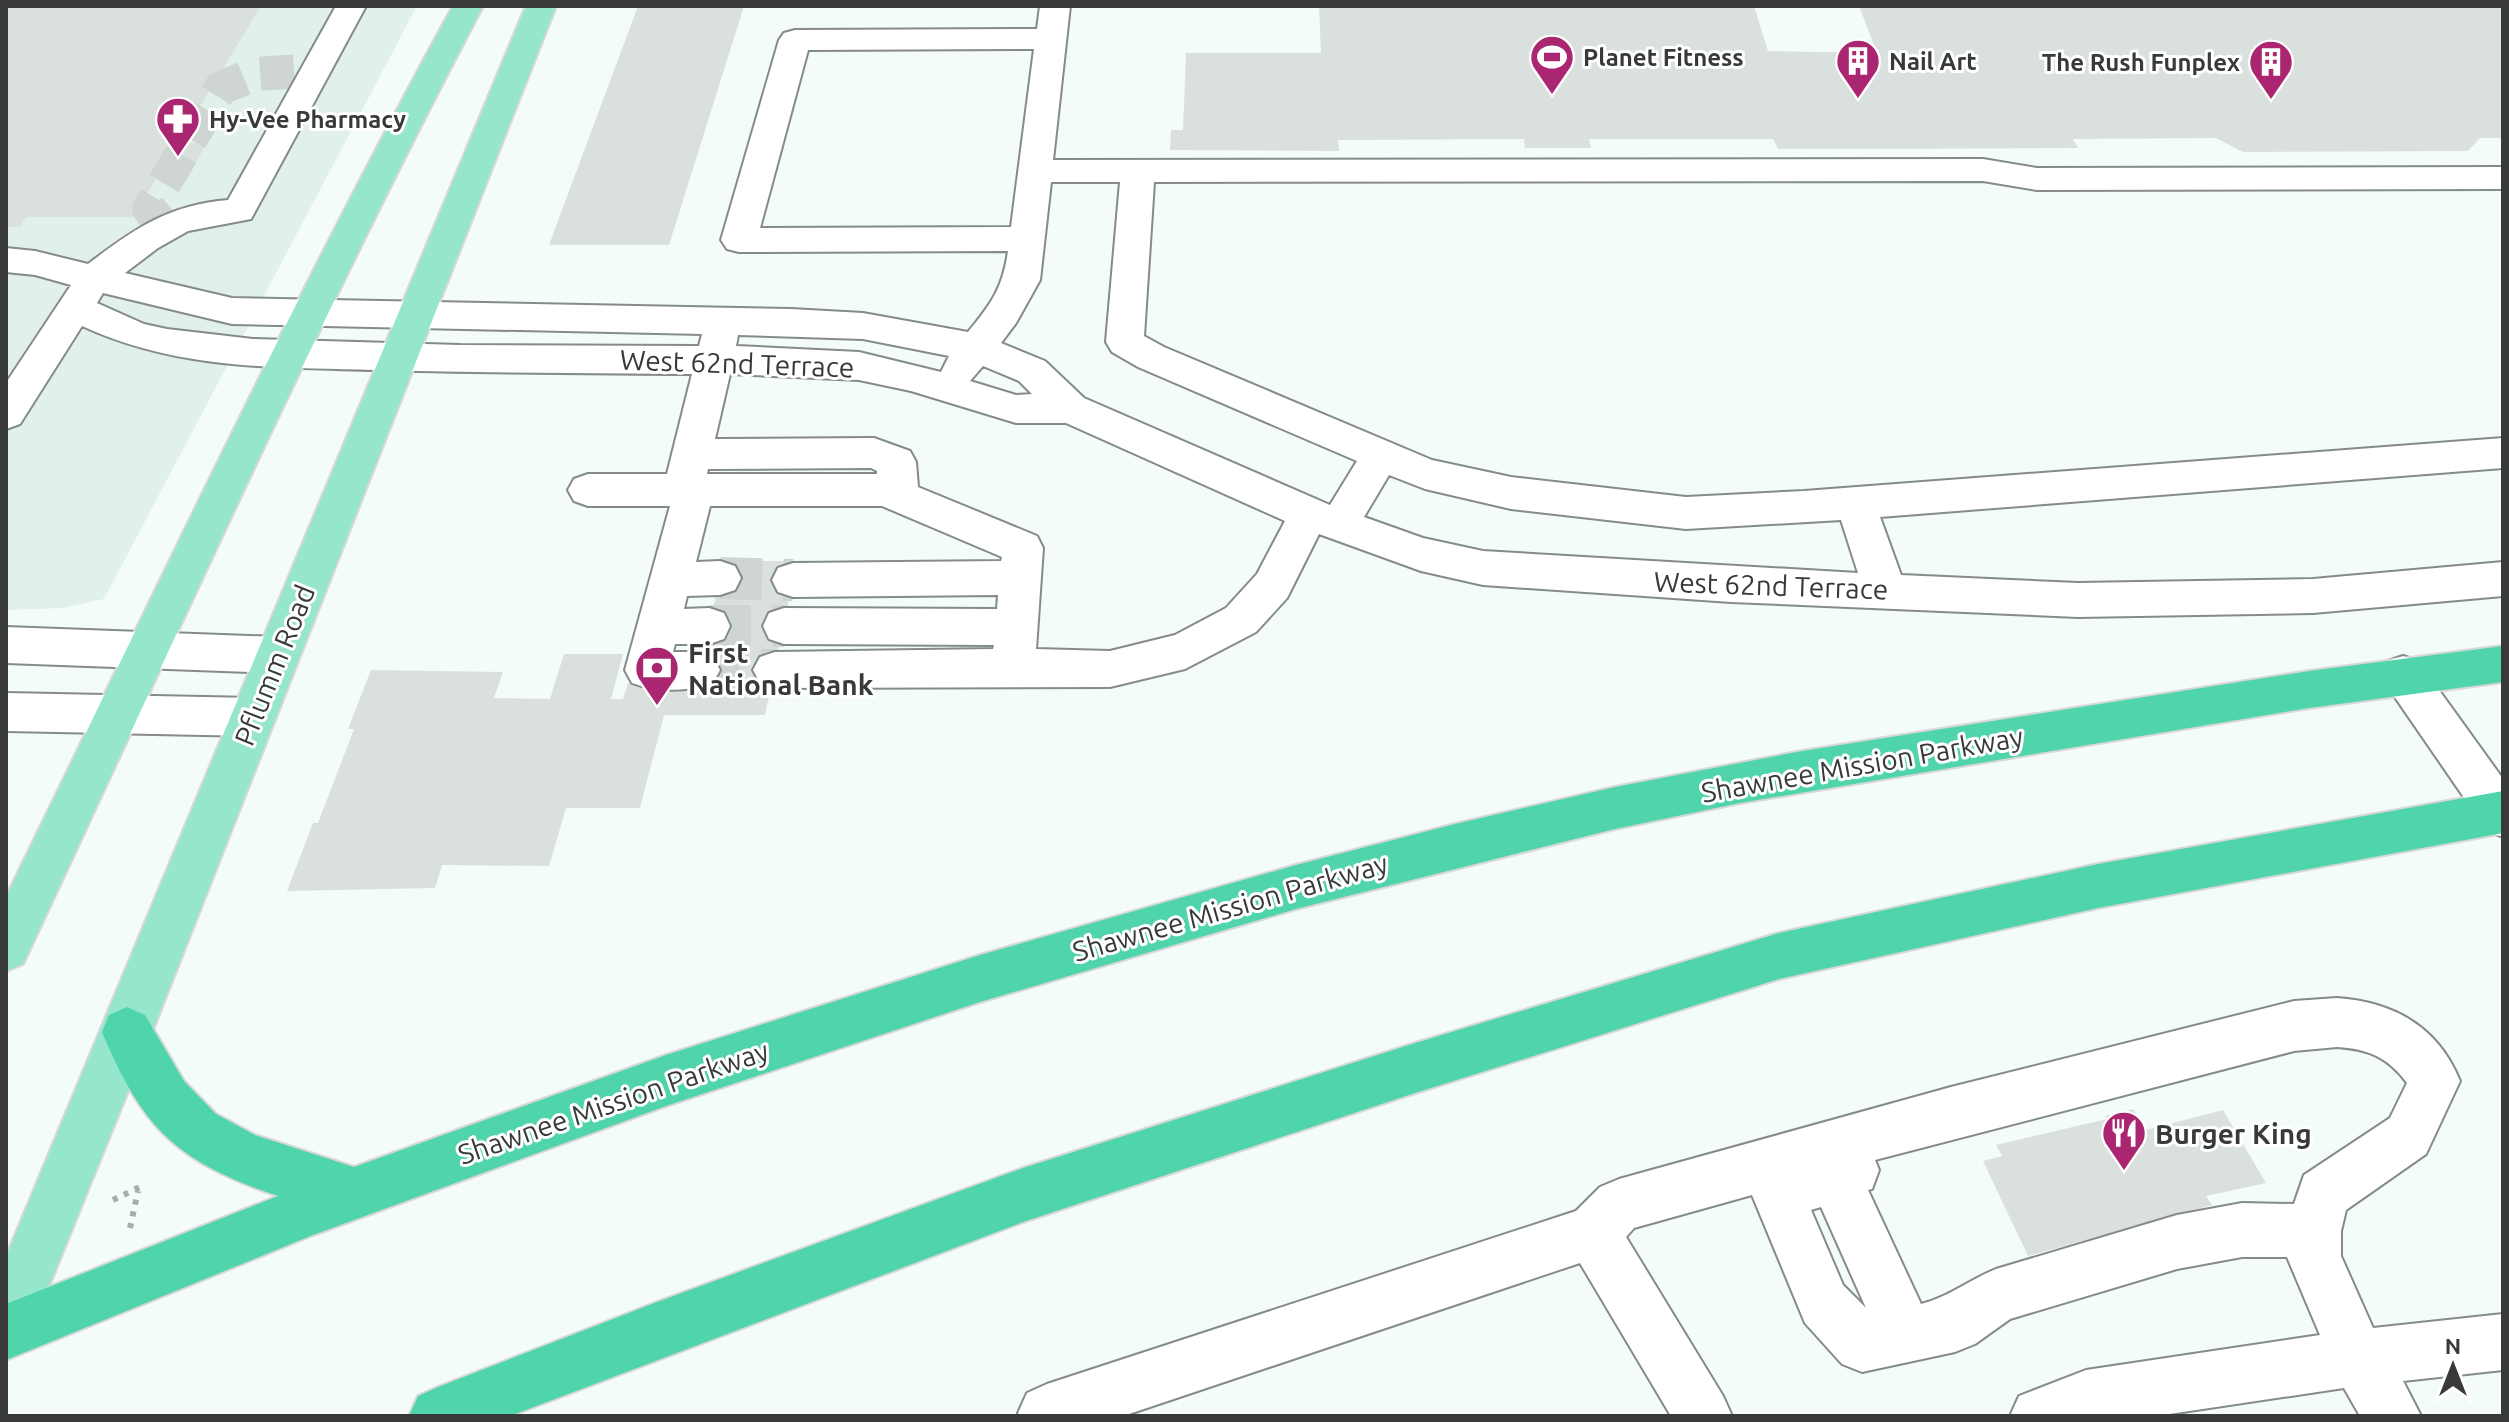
<svg xmlns="http://www.w3.org/2000/svg" width="2509" height="1422" viewBox="0 0 2509 1422" font-family="Ubuntu,sans-serif">
  <rect width="100%" height="100%" fill="#f4fcf9"/>
  <path fill="#e1f0e9" d="M 6,6 L 417,6 L 104,599 L 63,608 L 6,610 Z"/>
  <g fill="#d9e0dd">
    <path d="M 6,6 L 261,6 L 178,143 L 207,143 L 190,172 L 160,172 L 133,217 L 26,217 L 20,227 L 6,227 Z"/>
    <path d="M 638,6 L 744,6 L 669,245 L 549,245 Z"/>
    <path d="M 1319,6 L 1754,6 L 1768,51 L 1877,53 L 1859,6 L 2503,6 L 2503,138 L 2480,138 L 2468,151 L 2243,152 L 2216,138 L 2073,139 L 2078,148 L 1859,149 L 1778,149 L 1773,139 L 1589,139 L 1591,148 L 1525,148 L 1524,139 L 1338,140 L 1339,151 L 1170,150 L 1171,130 L 1183,130 L 1186,53 L 1321,53 Z"/>
    <path d="M 724,561 L 797,561 L 765,715 L 664,715 L 640,808 L 566,808 L 549,866 L 442,865 L 435,888 L 287,891 L 313,823 L 318,823 L 354,729 L 348,729 L 371,670 L 503,672 L 494,698 L 550,699 L 564,654 L 623,654 L 611,699 L 623,699 L 628,683 L 695,683 Z"/>
    <path d="M 2133,1109 L 2146,1130 L 2223,1110 L 2266,1183 L 2206,1196 L 2212,1205 L 2028,1256 L 1983,1161 L 2002,1156 L 1996,1145 L 2107,1119 L 2105,1116 Z"/>
  </g>
  <g fill="none" stroke-linecap="round" stroke-linejoin="round">
    <path stroke="#ced5d3" stroke-width="34" stroke-dasharray="34 17" stroke-linecap="butt" d="M 163,225 L 149,209 L 221,88 L 255,74 L 316,70"/>
    <g stroke="#ced5d3" stroke-width="42" stroke-dasharray="42 21" stroke-linecap="butt">
      <path d="M 720,578 L 793,580"/>
      <path d="M 709,626 L 784,626"/>
      <path d="M 698,670 L 775,670"/>
    </g>
    <g stroke="#848b88" stroke-width="4">
      <g id="minor">
        <path d="M 336,6 L 366,6 L 251,219 L 188,231 L 158,248 L 125,273 L 232,298 L 791,309 L 863,313 L 968,332 C 991,304 1003,288 1008,251 L 739,252 L 727,249 L 721,240 L 779,40 L 784,33 L 795,30 L 1037,29 L 1040,6 L 1070,6 L 1053,160 L 1983,159 L 2037,168 L 2503,167 L 2503,189 L 2037,190 L 1983,181 L 1154,182 L 1144,336 L 1164,347 L 1432,460 L 1511,477 L 1686,497 L 1804,491 L 2503,438 L 2503,468 L 1880,517 L 1901,575 L 2078,583 L 2313,579 L 2503,562 L 2503,596 L 2313,613 L 2078,617 L 1731,602 L 1483,585 L 1421,571 L 1319,534 L 1287,598 L 1256,632 L 1185,669 L 1110,687 L 775,688 L 760,683 L 753,670 L 760,657 L 775,652 L 993,649 L 994,645 L 784,644 L 769,639 L 763,626 L 769,613 L 784,608 L 997,609 L 998,595 L 793,597 L 778,592 L 772,580 L 778,568 L 793,563 L 1001,561 L 1002,557 L 882,506 L 710,506 L 696,562 L 720,561 L 735,566 L 741,578 L 735,590 L 720,595 L 687,596 L 684,609 L 709,608 L 724,613 L 730,626 L 724,639 L 709,644 L 675,644 L 673,652 L 698,652 L 713,657 L 720,670 L 713,683 C 689,692 656,692 632,683 L 625,670 L 670,506 L 588,506 L 574,501 L 568,490 L 574,479 L 588,474 L 667,474 L 692,374 C 586,373 480,373 375,370 C 271,367 178,370 82,326 L 20,424 L 6,429 L 6,383 L 71,285 L 35,275 L 6,272 L 6,248 L 35,251 L 88,264 C 134,229 168,205 228,200 ZM 1034,49 L 1011,227 L 760,228 L 808,50 ZM 1051,182 L 1120,182 L 1106,342 L 1112,352 L 1138,367 L 1357,461 L 1330,505 L 1084,398 L 1045,361 L 1001,343 L 1016,323 L 1040,280 ZM 103,293 L 232,324 L 702,334 L 699,346 L 460,345 L 253,339 L 167,329 L 144,324 L 97,303 ZM 738,335 L 863,339 L 949,356 L 941,372 L 859,352 L 736,346 ZM 983,366 L 1019,381 L 1032,394 L 1016,395 L 970,381 ZM 730,374 L 859,380 L 911,391 L 1016,423 L 1066,423 L 1285,521 L 1257,574 L 1226,608 L 1175,635 L 1110,651 L 1036,649 L 1043,548 L 1037,536 L 918,487 L 916,462 L 910,451 L 874,438 L 715,439 ZM 871,468 L 877,471 L 877,474 L 707,474 L 708,469 ZM 1389,475 L 1425,489 L 1511,509 L 1686,529 L 1841,520 L 1858,573 L 1483,551 L 1423,538 L 1364,517 Z"/>
        <path d="M 6,627 L 278,637 L 293,642 L 299,655 L 293,668 L 278,673 L 6,663 Z"/>
        <path d="M 2403,656 L 2418,661 L 2503,779 L 2503,837 L 2487,831 L 2388,687 L 2381,674 L 2388,661 Z"/>
        <path d="M 6,693 L 253,698 L 269,703 L 275,717 L 269,731 L 253,736 L 6,731 Z"/>
        <path d="M 2337,998 C 2394,1002 2438,1027 2460,1081 L 2426,1154 L 2346,1210 L 2341,1231 L 2341,1256 L 2373,1328 L 2503,1314 L 2503,1370 L 2403,1381 L 2421,1416 L 2360,1416 L 2344,1388 L 2156,1416 L 2010,1416 L 2019,1396 L 2086,1370 L 2320,1335 L 2287,1257 L 2242,1257 L 2177,1269 L 2010,1319 L 1975,1344 L 1955,1352 L 1862,1372 L 1842,1364 L 1805,1323 L 1752,1195 L 1634,1228 L 1626,1237 L 1723,1396 L 1732,1416 L 1671,1416 L 1580,1263 L 1123,1416 L 1019,1416 L 1018,1413 L 1027,1393 L 1047,1384 L 1576,1211 L 1600,1187 L 1619,1179 L 1951,1087 L 2294,1001 ZM 2337,1047 C 2368,1049 2388,1057 2407,1083 L 2390,1118 L 2304,1175 L 2294,1204 L 2242,1203 L 2177,1215 L 1996,1269 C 1969,1280 1949,1297 1921,1304 L 1868,1190 L 1872,1189 L 1879,1170 L 1875,1160 L 2294,1051 ZM 1821,1207 L 1866,1308 L 1843,1285 L 1811,1210 Z"/>
      </g>
    </g>
    <g stroke="#d7d8d7" stroke-width="4">
      <g id="major">
        <path d="M 453,6 L 483,6 C 318,319 173,644 23,964 L 6,971 L 6,897 C 152,599 293,297 453,6 Z"/>
        <path d="M 526,6 L 556,6 L 152,1032 L 34,1323 L 26,1343 L 6,1351 L 6,1257 Z"/>
      </g>
    </g>
    <g stroke="#d7d8d7" stroke-width="4">
      <g id="highway">
        <path d="M 2503,646 L 2503,682 L 2309,708 L 1740,803 L 1615,829 L 1296,909 L 980,1002 L 666,1106 L 313,1235 L 6,1360 L 6,1304 L 278,1196 C 178,1162 143,1130 102,1032 L 109,1015 L 127,1007 L 145,1015 L 184,1081 L 216,1114 L 255,1135 L 354,1167 L 666,1055 L 980,955 L 1296,865 L 1455,824 L 1615,787 L 1802,751 L 2309,671 Z"/>
        <path d="M 2503,791 L 2503,833 L 2098,908 L 1779,979 L 1412,1094 L 1023,1222 L 510,1416 L 409,1416 L 418,1396 L 438,1387 L 657,1302 L 1023,1168 L 1412,1044 L 1779,933 L 2098,864 Z"/>
      </g>
    </g>
    <g stroke="#a7adab" stroke-width="6" stroke-dasharray="5 7" stroke-linecap="butt">
      <path d="M 113,1200 L 144,1185"/>
      <path d="M 130,1228 L 138,1191"/>
    </g>
    <use href="#minor" fill="#fff" fill-rule="evenodd"/>
    <use href="#major" fill="#96e5cd" fill-rule="evenodd"/>
    <use href="#highway" fill="#50d4ab" fill-rule="evenodd"/>
  </g>
  <defs>
    <g id="stadium-pin" transform="scale(2.3)"><path d="M0 17L-7.5 6A9.5 9.5 0 1 1 7.5 6Z" fill="#aa2671" stroke="#fff"/><path d="M0-5a6.5 5 0 1 0 0 10a6.5 5 0 1 0 0-10ZM-3.5-1.8h7v3.6h-7Z" fill="#fff"/></g>
    <g id="building-pin" transform="scale(2.3)"><path d="M0 17L-7.5 6A9.5 9.5 0 1 1 7.5 6Z" fill="#aa2671" stroke="#fff"/><path d="M-4-6H4V6H1V3H-1V6H-4ZM-2.5-4.3h1.7v1.8h-1.7ZM.8-4.3h1.7v1.8H.8ZM-2.5-1h1.7V.8h-1.7ZM.8-1h1.7V.8H.8Z" fill="#fff"/></g>
    <g id="pharmacy-pin" transform="scale(2.3)"><path d="M0 17L-7.5 6A9.5 9.5 0 1 1 7.5 6Z" fill="#aa2671" stroke="#fff"/><path d="M-2-6h4v4h4v4h-4v4h-4v-4h-4v-4h4Z" fill="#fff"/></g>
    <g id="bank-pin" transform="scale(2.3)"><path d="M0 17L-7.5 6A9.5 9.5 0 1 1 7.5 6Z" fill="#aa2671" stroke="#fff"/><path d="M-6-4H6V4H-6ZM0-2.3a2.3 2.3 0 1 0 0 4.6a2.3 2.3 0 1 0 0-4.6Z" fill="#fff"/></g>
    <g id="restaurant-pin" transform="scale(2.3)"><path d="M0 17L-7.5 6A9.5 9.5 0 1 1 7.5 6Z" fill="#aa2671" stroke="#fff"/><path d="M-5-6h1v4h1v-4h1v4h1v-4h1v5L-1.5 .5V6h-2V.5L-5-1ZM5-6V6H3V1.5H1.5Q1.5-4 5-6Z" fill="#fff"/></g>
  </defs>
  <g fill-rule="evenodd">
    <use href="#stadium-pin" x="1552" y="57"/>
    <use href="#building-pin" x="1858" y="61"/>
    <use href="#building-pin" x="2271" y="62"/>
    <use href="#pharmacy-pin" x="178" y="119"/>
    <use href="#bank-pin" x="657" y="668"/>
    <use href="#restaurant-pin" x="2124" y="1133"/>
  </g>
  <g text-anchor="middle" dominant-baseline="central" stroke-width="6" stroke-linejoin="round" paint-order="stroke">
    <g font-size="24" font-weight="bold" fill="#373a39" stroke="#fff" text-anchor="start">
      <text x="1583" y="57">Planet Fitness</text>
      <text x="1889" y="61">Nail Art</text>
      <text x="2240" y="62" text-anchor="end">The Rush Funplex</text>
      <text x="209" y="119">Hy-Vee Pharmacy</text>
    </g>
    <g font-size="28" fill="#373a39" stroke="#fff">
      <text transform="translate(737 363) rotate(2)">West 62nd Terrace</text>
      <text transform="translate(1771 585) rotate(2)">West 62nd Terrace</text>
      <text transform="translate(274 665) rotate(-68)">Pflumm Road</text>
      <text transform="translate(1862 764) rotate(-10)">Shawnee Mission Parkway</text>
      <text transform="translate(1230 907) rotate(-16)">Shawnee Mission Parkway</text>
      <text transform="translate(613 1102) rotate(-19)">Shawnee Mission Parkway</text>
    </g>
    <g font-size="28" font-weight="bold" fill="#373a39" stroke="#fff" text-anchor="start">
      <text x="688" y="652">First<tspan x="688" dy="32">National Bank</tspan></text>
      <text x="2155" y="1133">Burger King</text>
    </g>
  </g>
  <rect width="2509" height="1422" fill="none" stroke="#373a39" stroke-width="16"/>
  <g transform="translate(2453 1366)" stroke="#ffffff" stroke-width="6" paint-order="stroke">
  <path d="M0-6L14 30L0 20L-14 30Z" fill="#373a39"/>
  <text y="-12" font-size="22" font-weight="bold" text-anchor="middle" fill="#373a39">N</text>
  </g>
</svg>
